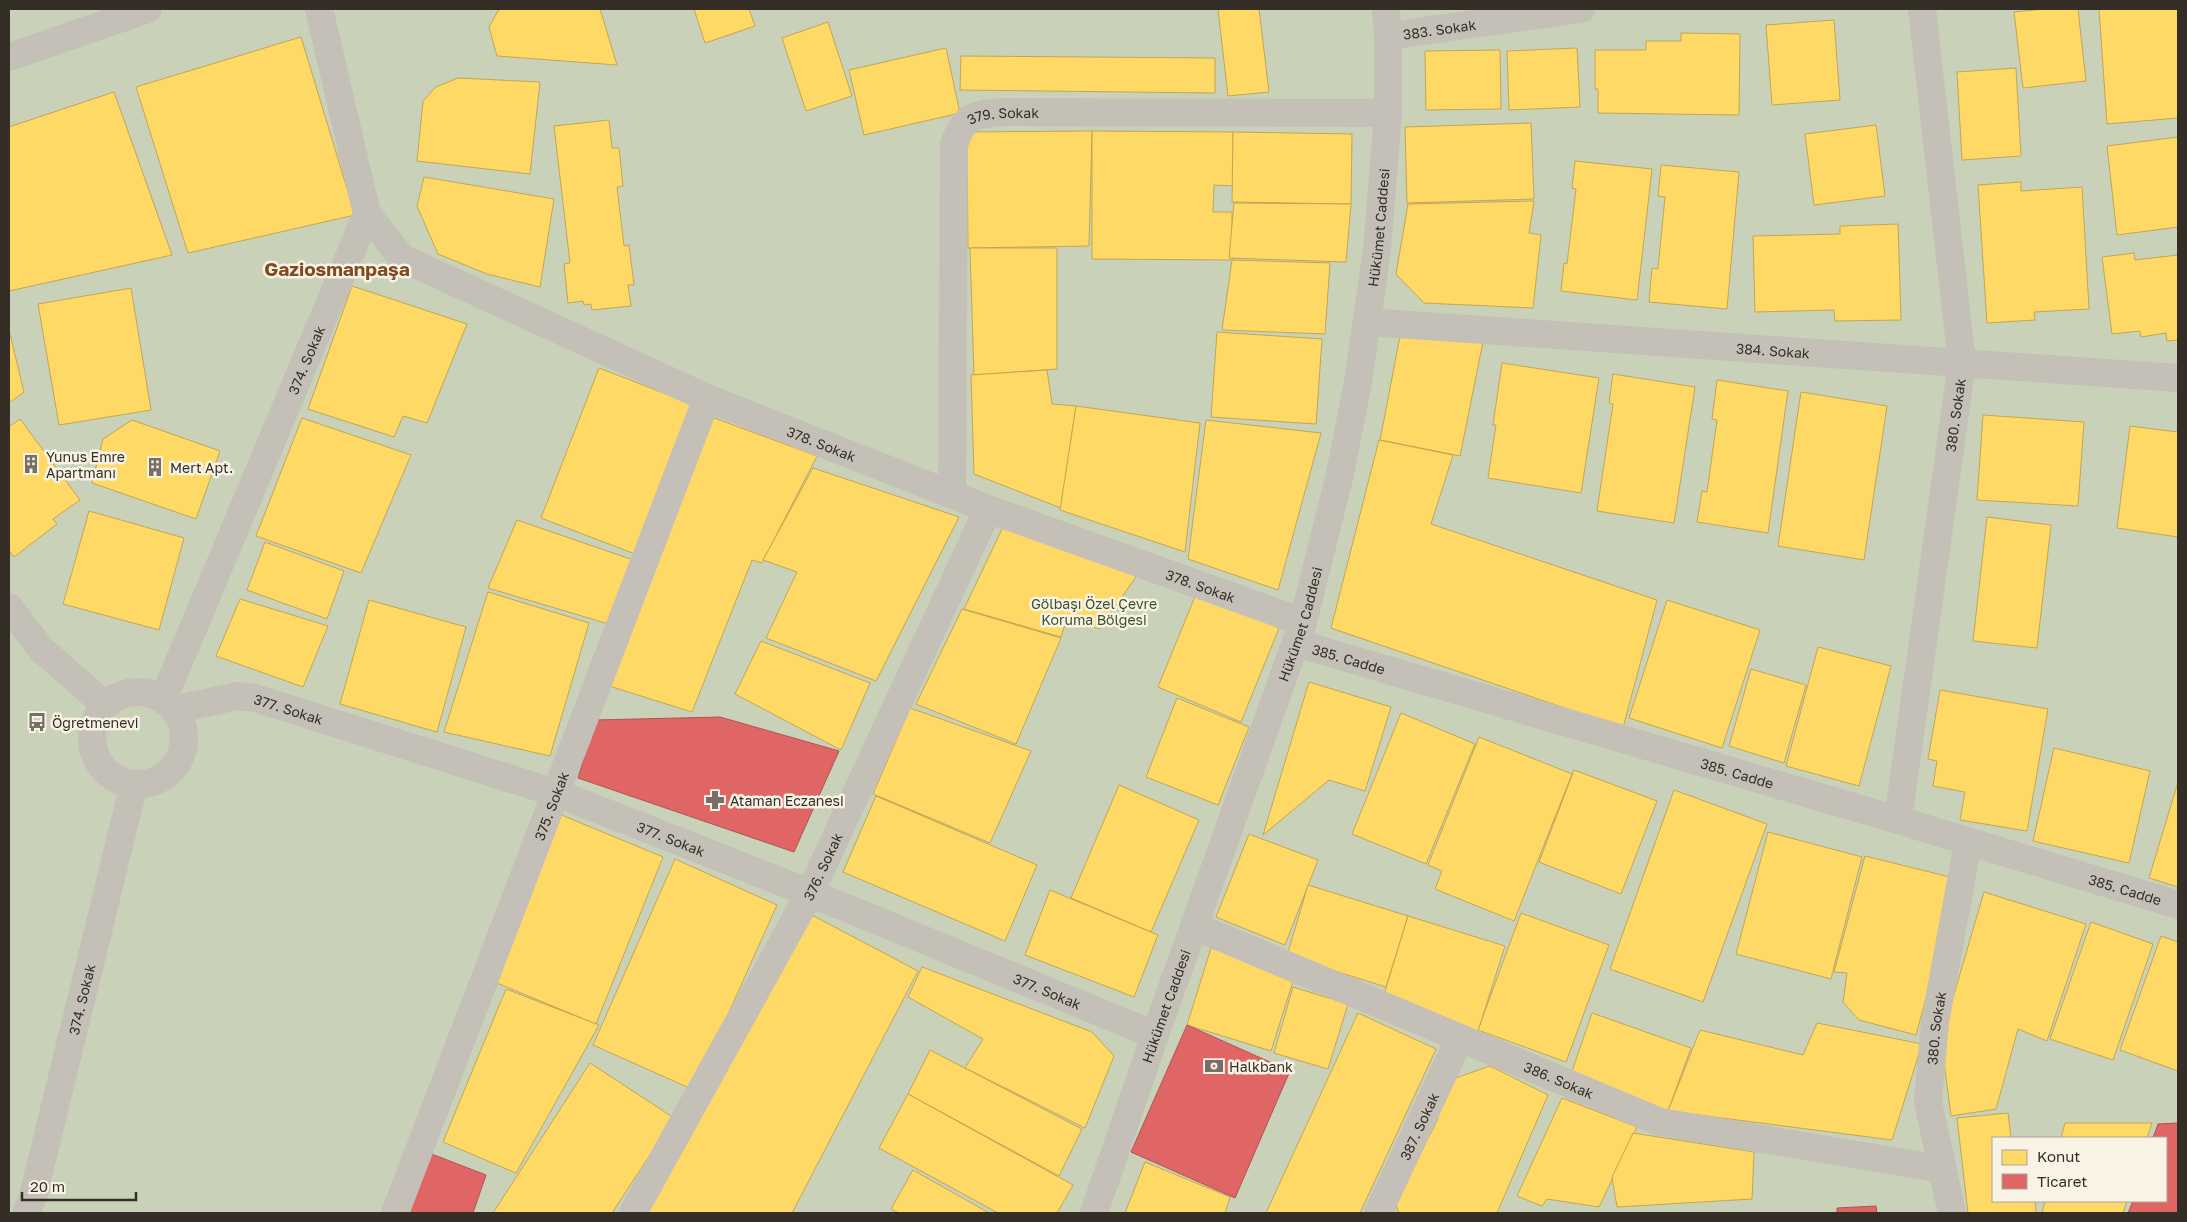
<svg xmlns="http://www.w3.org/2000/svg" width="2187" height="1222" viewBox="0 0 2187 1222" font-family="'Golos Text',sans-serif">
  <rect width="100%" height="100%" fill="#ece8df"/>
  <path fill="#c9d1b9" fill-rule="evenodd" d="M 9,9 L 2178,9 L 2178,1213 L 9,1213 ZM 1993,1138 L 2166,1138 L 2166,1201 L 1993,1201 Z"/>
  <g fill="#ffd966" stroke="#c2a653">
    <path d="M 499,9 L 600,9 L 617,65 L 497,56 L 489,27 Z"/>
    <path d="M 694,9 L 749,9 L 755,26 L 705,43 Z"/>
    <path d="M 1218,9 L 1259,9 L 1269,92 L 1228,96 Z"/>
    <path d="M 2044,9 L 2078,9 L 2086,81 L 2023,88 L 2014,12 Z"/>
    <path d="M 2099,9 L 2178,9 L 2178,118 L 2107,124 Z"/>
    <path d="M 1834,20 L 1840,100 L 1772,105 L 1766,25 Z"/>
    <path d="M 828,22 L 852,96 L 806,111 L 782,38 Z"/>
    <path d="M 1681,33 L 1740,34 L 1739,115 L 1598,113 L 1598,89 L 1595,89 L 1595,50 L 1646,50 L 1646,41 L 1681,41 Z"/>
    <path d="M 301,37 L 355,215 L 188,253 L 136,87 Z"/>
    <path d="M 946,48 L 960,113 L 864,135 L 849,70 Z"/>
    <path d="M 1577,48 L 1580,107 L 1509,110 L 1507,51 Z"/>
    <path d="M 1500,50 L 1501,109 L 1426,110 L 1425,51 Z"/>
    <path d="M 961,56 L 1215,58 L 1215,93 L 960,90 Z"/>
    <path d="M 2016,68 L 2021,156 L 1962,160 L 1957,72 Z"/>
    <path d="M 458,78 L 540,82 L 530,174 L 417,161 L 423,101 L 436,87 Z"/>
    <path d="M 114,92 L 172,255 L 9,291 L 9,127 Z"/>
    <path d="M 609,120 L 612,148 L 619,148 L 623,186 L 617,187 L 624,246 L 629,245 L 634,285 L 628,285 L 631,306 L 592,310 L 591,304 L 584,305 L 583,301 L 568,303 L 564,264 L 570,263 L 554,126 Z"/>
    <path d="M 1531,123 L 1534,199 L 1407,203 L 1405,127 Z"/>
    <path d="M 1876,125 L 1885,196 L 1814,205 L 1805,134 Z"/>
    <path d="M 1092,131 L 1089,246 L 968,248 L 967,132 Z"/>
    <path d="M 1092,131 L 1233,132 L 1233,186 L 1214,185 L 1213,212 L 1232,212 L 1232,260 L 1092,259 Z"/>
    <path d="M 1233,132 L 1352,134 L 1351,204 L 1232,202 Z"/>
    <path d="M 2178,137 L 2178,227 L 2117,235 L 2107,146 Z"/>
    <path d="M 1575,161 L 1652,169 L 1637,300 L 1561,291 L 1564,263 L 1567,264 L 1576,189 L 1572,188 Z"/>
    <path d="M 1661,165 L 1739,172 L 1727,309 L 1649,302 L 1652,268 L 1658,269 L 1665,197 L 1658,196 Z"/>
    <path d="M 424,177 L 554,199 L 540,287 L 487,274 L 438,254 L 417,206 Z"/>
    <path d="M 2021,182 L 2021,191 L 2082,187 L 2089,309 L 2034,312 L 2035,320 L 1987,323 L 1978,185 Z"/>
    <path d="M 1534,201 L 1529,233 L 1541,235 L 1533,308 L 1424,303 L 1396,274 L 1408,204 Z"/>
    <path d="M 1234,203 L 1351,204 L 1346,262 L 1229,258 Z"/>
    <path d="M 1898,224 L 1901,320 L 1835,321 L 1834,310 L 1755,312 L 1753,236 L 1840,234 L 1840,226 Z"/>
    <path d="M 970,248 L 1057,248 L 1057,369 L 974,375 Z"/>
    <path d="M 2134,253 L 2135,260 L 2178,255 L 2178,340 L 2167,341 L 2166,333 L 2141,337 L 2140,331 L 2112,334 L 2102,257 Z"/>
    <path d="M 1232,260 L 1330,263 L 1325,334 L 1222,330 Z"/>
    <path d="M 352,286 L 467,324 L 427,423 L 403,416 L 394,437 L 308,409 Z"/>
    <path d="M 131,288 L 151,410 L 59,425 L 38,304 Z"/>
    <path d="M 1402,326 L 1483,342 L 1460,456 L 1380,440 Z"/>
    <path d="M 9,330 L 24,392 L 9,403 Z"/>
    <path d="M 1217,332 L 1322,339 L 1316,424 L 1211,417 Z"/>
    <path d="M 1502,363 L 1599,378 L 1581,493 L 1488,478 L 1496,425 L 1493,425 Z"/>
    <path d="M 599,368 L 692,404 L 635,554 L 541,518 Z"/>
    <path d="M 1047,370 L 1052,404 L 1076,406 L 1061,508 L 974,474 L 971,375 Z"/>
    <path d="M 1613,374 L 1695,387 L 1674,523 L 1597,511 L 1613,404 L 1609,403 Z"/>
    <path d="M 1717,380 L 1788,391 L 1768,533 L 1697,522 L 1702,491 L 1707,492 L 1717,420 L 1712,419 Z"/>
    <path d="M 1801,392 L 1887,406 L 1864,560 L 1778,546 Z"/>
    <path d="M 1076,406 L 1200,423 L 1185,552 L 1060,510 Z"/>
    <path d="M 1983,415 L 2084,422 L 2078,506 L 1977,500 Z"/>
    <path d="M 709,416 L 817,456 L 762,563 L 752,560 L 692,712 L 606,685 Z"/>
    <path d="M 302,418 L 411,455 L 361,573 L 256,536 Z"/>
    <path d="M 20,419 L 80,500 L 53,519 L 57,524 L 14,557 L 9,550 L 9,427 Z"/>
    <path d="M 132,420 L 220,451 L 196,519 L 92,483 L 103,439 Z"/>
    <path d="M 1206,420 L 1321,433 L 1278,590 L 1188,559 Z"/>
    <path d="M 2130,426 L 2178,432 L 2178,537 L 2117,528 Z"/>
    <path d="M 1379,440 L 1453,455 L 1431,524 L 1657,600 L 1623,728 L 1331,628 Z"/>
    <path d="M 813,468 L 959,517 L 876,681 L 766,638 L 797,572 L 763,560 Z"/>
    <path d="M 89,511 L 184,538 L 159,630 L 63,604 Z"/>
    <path d="M 1987,517 L 2051,525 L 2037,648 L 1973,641 Z"/>
    <path d="M 517,520 L 642,563 L 612,625 L 488,588 Z"/>
    <path d="M 1003,527 L 1137,575 L 1100,629 L 1067,618 L 1061,637 L 964,609 Z"/>
    <path d="M 265,542 L 344,571 L 327,619 L 247,590 Z"/>
    <path d="M 488,592 L 589,623 L 550,756 L 444,732 Z"/>
    <path d="M 1196,594 L 1279,628 L 1241,722 L 1158,687 Z"/>
    <path d="M 240,599 L 328,626 L 303,687 L 216,656 Z"/>
    <path d="M 369,600 L 466,627 L 437,732 L 340,704 Z"/>
    <path d="M 1667,600 L 1760,630 L 1722,748 L 1629,718 Z"/>
    <path d="M 962,609 L 1061,638 L 1016,744 L 916,704 Z"/>
    <path d="M 761,641 L 870,683 L 841,750 L 735,694 Z"/>
    <path d="M 1818,647 L 1891,666 L 1859,786 L 1786,766 Z"/>
    <path d="M 1751,669 L 1806,685 L 1784,763 L 1729,746 Z"/>
    <path d="M 1309,682 L 1391,707 L 1365,791 L 1329,780 L 1263,835 Z"/>
    <path d="M 1940,690 L 2048,709 L 2027,831 L 1960,820 L 1965,792 L 1933,786 L 1937,761 L 1928,759 Z"/>
    <path d="M 1177,698 L 1249,727 L 1218,805 L 1146,777 Z"/>
    <path d="M 910,708 L 1031,751 L 990,843 L 873,794 Z"/>
    <path d="M 1401,713 L 1475,744 L 1426,864 L 1352,834 Z"/>
    <path d="M 1479,737 L 1572,774 L 1514,921 L 1435,889 L 1442,871 L 1428,865 Z"/>
    <path d="M 2054,748 L 2150,771 L 2129,863 L 2033,841 Z"/>
    <path d="M 1574,770 L 1657,801 L 1621,894 L 1539,862 Z"/>
    <path d="M 2178,782 L 2178,887 L 2149,878 Z"/>
    <path d="M 1119,785 L 1199,820 L 1151,932 L 1071,898 Z"/>
    <path d="M 1674,790 L 1767,824 L 1703,1002 L 1610,969 Z"/>
    <path d="M 876,796 L 1037,865 L 1005,941 L 843,872 Z"/>
    <path d="M 559,814 L 663,857 L 596,1024 L 492,981 Z"/>
    <path d="M 1768,832 L 1862,857 L 1831,979 L 1736,954 Z"/>
    <path d="M 1249,834 L 1318,860 L 1285,945 L 1216,917 Z"/>
    <path d="M 1865,856 L 1958,879 L 1916,1035 L 1859,1020 L 1843,1002 L 1847,973 L 1834,972 Z"/>
    <path d="M 675,859 L 777,905 L 694,1090 L 593,1045 Z"/>
    <path d="M 1308,885 L 1408,916 L 1386,987 L 1287,956 Z"/>
    <path d="M 1050,890 L 1158,935 L 1134,997 L 1025,955 Z"/>
    <path d="M 1984,892 L 2086,924 L 2047,1041 L 2018,1029 L 1996,1109 L 1951,1116 L 1941,1039 Z"/>
    <path d="M 806,912 L 918,971 L 792,1213 L 645,1213 Z"/>
    <path d="M 1521,913 L 1609,945 L 1566,1062 L 1478,1030 Z"/>
    <path d="M 1408,916 L 1505,946 L 1478,1031 L 1382,1001 Z"/>
    <path d="M 2091,922 L 2153,944 L 2113,1060 L 2050,1039 Z"/>
    <path d="M 2161,936 L 2178,942 L 2178,1071 L 2120,1050 Z"/>
    <path d="M 1211,948 L 1295,975 L 1271,1051 L 1187,1025 Z"/>
    <path d="M 922,967 L 1092,1032 L 1114,1056 L 1085,1128 L 965,1068 L 983,1039 L 908,997 Z"/>
    <path d="M 1293,987 L 1348,1004 L 1328,1069 L 1274,1053 Z"/>
    <path d="M 506,989 L 599,1025 L 516,1173 L 443,1142 Z"/>
    <path d="M 1358,1013 L 1436,1049 L 1360,1213 L 1266,1213 Z"/>
    <path d="M 1592,1013 L 1691,1048 L 1668,1111 L 1570,1077 Z"/>
    <path d="M 1817,1023 L 1922,1044 L 1892,1140 L 1668,1111 L 1700,1030 L 1803,1055 Z"/>
    <path d="M 930,1050 L 1082,1129 L 1059,1176 L 908,1094 Z"/>
    <path d="M 590,1063 L 674,1118 L 612,1213 L 493,1213 Z"/>
    <path d="M 1490,1066 L 1548,1095 L 1497,1213 L 1399,1213 L 1395,1203 L 1438,1119 L 1433,1111 L 1450,1080 Z"/>
    <path d="M 908,1094 L 1073,1185 L 1057,1213 L 998,1213 L 879,1148 Z"/>
    <path d="M 1562,1098 L 1637,1127 L 1599,1207 L 1547,1199 L 1542,1206 L 1517,1196 Z"/>
    <path d="M 2008,1113 L 2011,1138 L 1993,1138 L 1993,1201 L 2035,1201 L 2036,1213 L 1968,1213 L 1957,1118 Z"/>
    <path d="M 2065,1123 L 2152,1123 L 2147,1138 L 2061,1138 Z"/>
    <path d="M 1633,1133 L 1754,1152 L 1752,1199 L 1617,1207 L 1612,1177 Z"/>
    <path d="M 1145,1162 L 1230,1197 L 1225,1213 L 1125,1213 Z"/>
    <path d="M 913,1170 L 989,1213 L 899,1213 L 891,1209 Z"/>
    <path d="M 2045,1201 L 2127,1201 L 2123,1213 L 2042,1213 Z"/>
  </g>
  <g fill="#e06666" stroke="#ad5553">
    <path d="M 720,717 L 839,751 L 794,852 L 578,778 L 595,720 Z"/>
    <path d="M 1187,1025 L 1290,1071 L 1235,1198 L 1131,1152 Z"/>
    <path d="M 2178,1123 L 2178,1213 L 2128,1213 L 2133,1201 L 2166,1201 L 2166,1138 L 2153,1138 L 2158,1124 Z"/>
    <path d="M 429,1153 L 486,1175 L 473,1213 L 406,1213 Z"/>
    <path d="M 1876,1206 L 1877,1213 L 1837,1213 L 1837,1208 Z"/>
  </g>
  <g fill="none" stroke-linecap="round" stroke-linejoin="round">
    <g stroke="#c4c0b8" stroke-width="28">
      <path id="s1" d="M 1388,36 L 1581,9"/>
      <path id="s2" d="M 367,214 L 402,258 L 707,398 L 988,509 L 1303,622"/>
      <path id="s3" d="M 1368,322 L 2178,378"/>
      <path id="s4" d="M 952,495 L 954,145 C 964,115 973,115 1002,112 L 1388,113"/>
      <path d="M 9,607 L 41,649 L 105,705"/>
      <circle cx="138" cy="738" r="46"/>
      <path id="s5" d="M 163,700 L 367,214 L 319,9"/>
      <path id="s6" d="M 174,710 L 237,696 L 255,698 L 556,793 L 810,893 L 1155,1035"/>
      <path id="s7" d="M 1898,820 L 1962,363 L 1922,9"/>
      <path id="s8" d="M 1194,926 L 1660,1122 L 1942,1169"/>
      <path id="s9" d="M 26,1213 L 33,1196 L 134,784"/>
      <path id="s10" d="M 395,1213 L 707,398"/>
      <path id="s11" d="M 633,1213 L 810,893 L 988,509"/>
      <path id="s12" d="M 1378,1213 L 1460,1038"/>
      <path id="s13" d="M 1952,1213 L 1928,1102 L 1935,1022 L 1968,843"/>
    </g>
    <g stroke="#c4c0b8" stroke-width="28">
      <path d="M 9,57 L 148,9"/>
      <path id="s14" d="M 1296,643 L 1898,820 L 2178,905"/>
      <path id="s15" d="M 1094,1213 L 1155,1035 L 1303,622 L 1340,474 L 1358,382 L 1377,250 L 1388,113 L 1388,36 L 1386,9"/>
    </g>
  </g>
  <defs>
    <g id="building-bare" transform="scale(1.5)"><path d="M-4-6H4V6H1V3H-1V6H-4ZM-2.5-4.3h1.7v1.8h-1.7ZM.8-4.3h1.7v1.8H.8ZM-2.5-1h1.7V.8h-1.7ZM.8-1h1.7V.8H.8Z" fill="#756f67" stroke="#f9f3e6" stroke-width="2.5" paint-order="stroke"/></g>
    <g id="bus-bare" transform="scale(1.5)"><path d="M-5-6H5V4H4V6H2V4H-2V6H-4V4H-5ZM-3.5-4V0h7V-4ZM-3.5 1.2v1.5H-2V1.2ZM2 1.2v1.5H3.5V1.2Z" fill="#756f67" stroke="#f9f3e6" stroke-width="2.5" paint-order="stroke"/></g>
    <g id="pharmacy-bare" transform="scale(1.5)"><path d="M-2-6h4v4h4v4h-4v4h-4v-4h-4v-4h4Z" fill="#756f67" stroke="#f9f3e6" stroke-width="2.5" paint-order="stroke"/></g>
    <g id="bank-bare" transform="scale(1.5)"><path d="M-6-4H6V4H-6ZM0-2.3a2.3 2.3 0 1 0 0 4.6a2.3 2.3 0 1 0 0-4.6Z" fill="#756f67" stroke="#f9f3e6" stroke-width="2.5" paint-order="stroke"/></g>
  </defs>
  <g fill-rule="evenodd">
    <use href="#building-bare" x="31" y="464"/>
    <use href="#building-bare" x="155" y="467"/>
    <use href="#bus-bare" x="37" y="722"/>
    <use href="#pharmacy-bare" x="715" y="800"/>
    <use href="#bank-bare" x="1214" y="1066"/>
  </g>
  <g text-anchor="middle" dominant-baseline="central" stroke-width="5" stroke-linejoin="round" paint-order="stroke">
    <g font-size="14" fill="#352e27" stroke="#f9f3e6">
      <text stroke="none"><textPath href="#s1" startOffset="52">383. Sokak</textPath></text>
      <text stroke="none"><textPath href="#s4" startOffset="415">379. Sokak</textPath></text>
      <text stroke="none"><textPath href="#s15" startOffset="1029">Hükümet Caddesi</textPath></text>
      <text stroke="none"><textPath href="#s3" startOffset="406">384. Sokak</textPath></text>
      <text stroke="none"><textPath href="#s5" startOffset="369">374. Sokak</textPath></text>
      <text stroke="none"><textPath href="#s7" startOffset="409">380. Sokak</textPath></text>
      <text stroke="none"><textPath href="#s2" startOffset="515">378. Sokak</textPath></text>
      <text stroke="none"><textPath href="#s2" startOffset="920">378. Sokak</textPath></text>
      <text stroke="none"><textPath href="#s15" startOffset="624">Hükümet Caddesi</textPath></text>
      <text stroke="none"><textPath href="#s14" startOffset="55">385. Cadde</textPath></text>
      <text stroke="none"><textPath href="#s6" startOffset="118">377. Sokak</textPath></text>
      <text stroke="none"><textPath href="#s14" startOffset="460">385. Cadde</textPath></text>
      <text stroke="none"><textPath href="#s10" startOffset="436">375. Sokak</textPath></text>
      <text stroke="none"><textPath href="#s6" startOffset="522">377. Sokak</textPath></text>
      <text stroke="none"><textPath href="#s11" startOffset="395">376. Sokak</textPath></text>
      <text stroke="none"><textPath href="#s14" startOffset="865">385. Cadde</textPath></text>
      <text stroke="none"><textPath href="#s6" startOffset="928">377. Sokak</textPath></text>
      <text stroke="none"><textPath href="#s9" startOffset="221">374. Sokak</textPath></text>
      <text stroke="none"><textPath href="#s15" startOffset="219">Hükümet Caddesi</textPath></text>
      <text stroke="none"><textPath href="#s13" startOffset="188">380. Sokak</textPath></text>
      <text stroke="none"><textPath href="#s8" startOffset="396">386. Sokak</textPath></text>
      <text stroke="none"><textPath href="#s12" startOffset="96">387. Sokak</textPath></text>
    </g>
    <g font-size="14" fill="#352e27" stroke="#f9f3e6" text-anchor="start">
      <text x="46" y="456">Yunus Emre<tspan x="46" dy="16">Apartmanı</tspan></text>
      <text x="170" y="467">Mert Apt.</text>
      <text x="52" y="722">Öğretmenevi</text>
      <text x="730" y="800">Ataman Eczanesi</text>
      <text x="1229" y="1066">Halkbank</text>
    </g>
    <g font-size="14" fill="#3d522b" stroke="#f9f3e6">
      <text x="1094" y="603">Gölbaşı Özel Çevre<tspan x="1094" dy="16">Koruma Bölgesi</tspan></text>
    </g>
    <g font-size="19" font-weight="bold" fill="#824a22" stroke="#f9f3e6">
      <text x="337" y="268">Gaziosmanpaşa</text>
    </g>
  </g>
  <rect width="2187" height="1222" fill="none" stroke="#352e27" stroke-width="20"/>
  <rect x="1992" y="1137" width="175" height="65" fill="#f9f3e6" stroke="#aba49a"/>
  <rect x="2002" y="1150" width="25" height="15" fill="#ffd966" stroke="#aba49a"/>
  <text x="2037" y="1162" font-size="15" fill="#352e27">Konut</text>
  <rect x="2002" y="1174" width="25" height="15" fill="#e06666" stroke="#aba49a"/>
  <text x="2037" y="1187" font-size="15" fill="#352e27">Ticaret</text>
  <path d="M22 1192v8h114v-8" fill="none" stroke="#352e27" stroke-width="2.5"/>
  <text x="30" y="1192" font-size="15" fill="#352e27" stroke="#f9f3e6" stroke-width="4" paint-order="stroke">20 m</text>
</svg>
